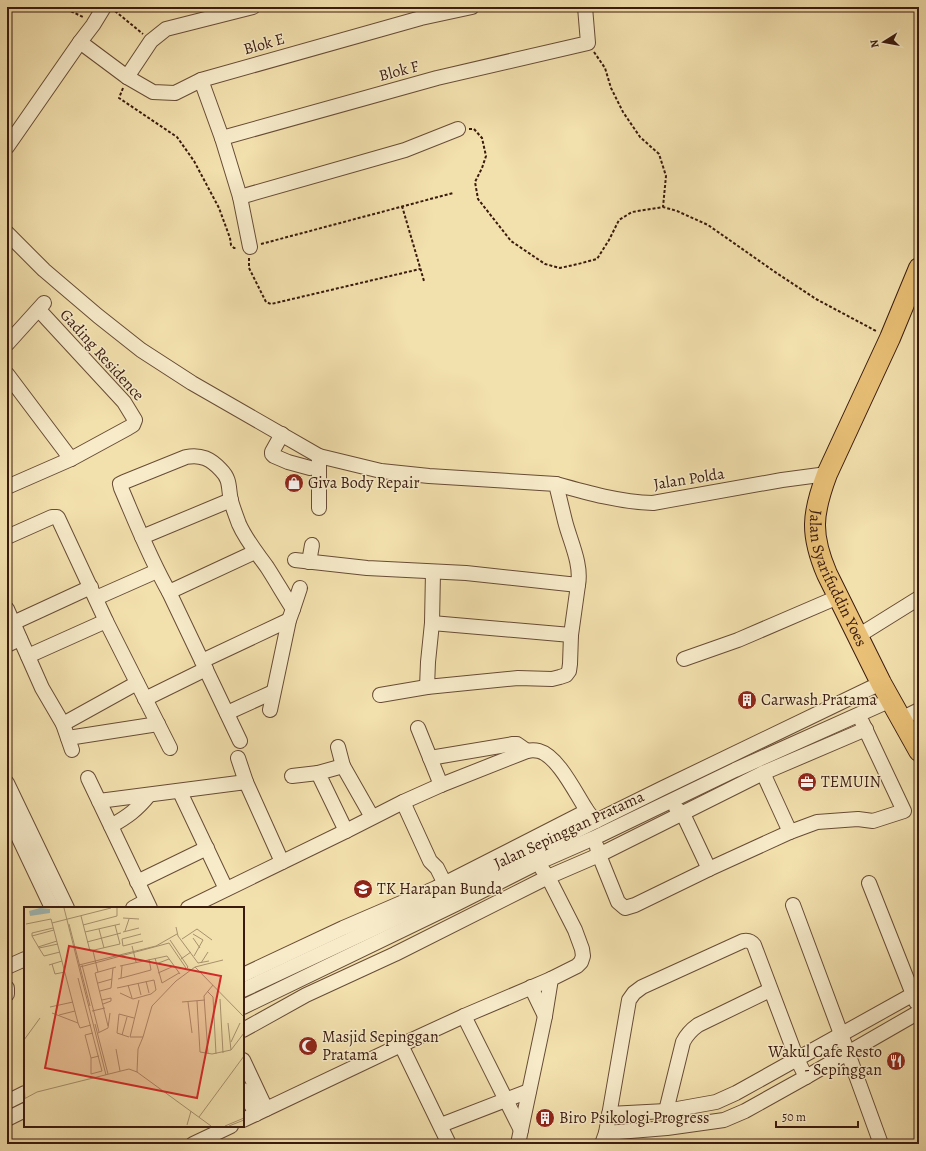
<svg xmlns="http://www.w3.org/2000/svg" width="926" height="1151" viewBox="0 0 926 1151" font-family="Alegreya,serif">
  <rect width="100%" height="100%" fill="#f2e0ad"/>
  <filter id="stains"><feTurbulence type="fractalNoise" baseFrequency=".005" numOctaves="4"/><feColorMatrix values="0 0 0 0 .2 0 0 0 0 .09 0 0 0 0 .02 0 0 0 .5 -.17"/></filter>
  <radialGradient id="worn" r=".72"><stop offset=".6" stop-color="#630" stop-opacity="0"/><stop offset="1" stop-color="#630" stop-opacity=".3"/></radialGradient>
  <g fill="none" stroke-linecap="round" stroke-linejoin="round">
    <g stroke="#684c36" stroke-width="16">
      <g id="minor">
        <path d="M 80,42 L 127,77 L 153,92 L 175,93 L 201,80 L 421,18 L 472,7"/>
        <path d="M 127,77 L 151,41 L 166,29 L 253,7"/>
        <path d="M 201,80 L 222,138 L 240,197 L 250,247"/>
        <path d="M 222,138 L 437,78 L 588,43 L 585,7"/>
        <path d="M 7,147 L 80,42 L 93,25 L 104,7"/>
        <path d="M 240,197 L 405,150 L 458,129"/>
        <path d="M 7,233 L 44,270 L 98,316 L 141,350 L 192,383 L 319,456 L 381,471 L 429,476 L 556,484 C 559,496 562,509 565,521 C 570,541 582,564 578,585 L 466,573 L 367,568 L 295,560"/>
        <path d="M 7,344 L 44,303"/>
        <path d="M 7,374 L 71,459"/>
        <path d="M 282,434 L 272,452 L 272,454 L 274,456 L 288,462 L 310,468"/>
        <path d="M 556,484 C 588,493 620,502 653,503 L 782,480 L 827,474"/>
        <path d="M 7,487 L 71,459 L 128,428 L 133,425 L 135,420 L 124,402 L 39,310"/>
        <path d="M 319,508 L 319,456"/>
        <path d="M 7,537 L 52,517 L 57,517 L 58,518 L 106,621 L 170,748"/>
        <path d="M 142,537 L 231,500"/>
        <path d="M 309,562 L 312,545"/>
        <path d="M 433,572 L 432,623 L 428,662 L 427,687 L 518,678 L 552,679 L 560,677 L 566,675 L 569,671 L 570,664 L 571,635 L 578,585"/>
        <path d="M 169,592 L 255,552"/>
        <path d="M 96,598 L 157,571"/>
        <path d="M 7,609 L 42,688 L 63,724 L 72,750"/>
        <path d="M 293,609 L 300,588"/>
        <path d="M 13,623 L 91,587"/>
        <path d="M 432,623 L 571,635"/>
        <path d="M 858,636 L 919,598"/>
        <path d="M 7,645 L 20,639"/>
        <path d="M 28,656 L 106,621"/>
        <path d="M 684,659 L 738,640 L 838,597"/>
        <path d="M 202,661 L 289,620"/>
        <path d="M 380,695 L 427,687"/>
        <path d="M 145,699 L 206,669"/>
        <path d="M 227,713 L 273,692"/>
        <path d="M 901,719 L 919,710"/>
        <path d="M 63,724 L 137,683"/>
        <path d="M 418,728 L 441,785"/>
        <path d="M 68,738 L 158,724"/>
        <path d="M 240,741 L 169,592 C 150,559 136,523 121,488 L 120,484 L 124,482 L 186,457 C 201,454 211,459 221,470 C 231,480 228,488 231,501 C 233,508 236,516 239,524 C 246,540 257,553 267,567 C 276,581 284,595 293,609 L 289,620 L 270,710"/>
        <path d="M 338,747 L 343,766"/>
        <path d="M 238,758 L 246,782"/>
        <path d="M 430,758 L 513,744 L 517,744 L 527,751"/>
        <path d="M 763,773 L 790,832 L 817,822 L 858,819 L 873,821 L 904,811 L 862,722"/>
        <path d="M 292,776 L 318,773"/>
        <path d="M 88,778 L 150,908"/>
        <path d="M 7,783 L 67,908"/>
        <path d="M 180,792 L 226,889"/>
        <path d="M 99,801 L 246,782 L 282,862"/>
        <path d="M 403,802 L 430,861 L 437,868 L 449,892"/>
        <path d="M 676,808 L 683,814 L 709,869"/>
        <path d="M 7,813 L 52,908"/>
        <path d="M 111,826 C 127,817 137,810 149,795"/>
        <path d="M 346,831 L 318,773 L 343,766 L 372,817"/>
        <path d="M 597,847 L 599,855 L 618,902 L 625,908 L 635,905 L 709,869 L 790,832"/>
        <path d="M 137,882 L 207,848"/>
        <path d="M 869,883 L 916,1002"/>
        <path d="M 793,905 L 841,1034 L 881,1144"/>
        <path d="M 133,908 L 146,901"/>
        <path d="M 188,908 L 346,831 L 403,802 L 441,785 L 527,751 C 531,750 535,750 539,751 C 558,756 576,794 586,809 C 588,813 592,817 596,821"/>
        <path d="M 7,967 L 25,959"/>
        <path d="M 243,975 L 343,928 L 436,888 L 587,811"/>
        <path d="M 531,987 L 545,1016"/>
        <path d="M 7,988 L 7,994"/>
        <path d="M 243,990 L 450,893 L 663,788 L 881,683"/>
        <path d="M 243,1007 L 456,904 L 537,863 L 594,838 L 735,770 L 891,700"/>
        <path d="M 464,1016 L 521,1130"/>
        <path d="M 243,1030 L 306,995 L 395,954 L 548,877 L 599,855 L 763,773 L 866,729"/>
        <path d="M 401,1045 L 449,1144"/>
        <path d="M 243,1060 L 266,1109"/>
        <path d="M 243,1090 L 256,1114"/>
        <path d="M 7,1102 L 25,1093"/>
        <path d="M 666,1111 L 683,1042 C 687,1034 691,1030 698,1025 L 770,990"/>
        <path d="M 609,1114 L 666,1111 L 716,1102 L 736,1093 L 919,991"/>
        <path d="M 7,1119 L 25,1110"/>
        <path d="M 243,1120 L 401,1045 L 464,1016 L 551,979"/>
        <path d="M 441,1125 L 529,1091"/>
        <path d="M 606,1133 L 667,1128 L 724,1120 L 745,1111 L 806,1077 L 919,1012"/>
        <path d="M 193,1144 L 231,1126"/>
        <path d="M 518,1144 L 545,1016 L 551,979 L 577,966 L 581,962 L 583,956 L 582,949 L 575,930 L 548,877 L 542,869"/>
        <path d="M 602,1144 L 606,1133 L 629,1000 L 634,993 L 642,987 L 743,941 C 748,940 751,941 754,945 L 797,1059 L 806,1077"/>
      </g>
    </g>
    <g stroke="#3a1b0f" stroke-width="22">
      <g id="highway">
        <path id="s1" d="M 919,268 L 890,338 L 827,474 C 812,514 810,534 827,574 L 881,683 L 919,751"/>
      </g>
    </g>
    <g stroke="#3a1b0f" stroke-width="2" stroke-dasharray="3 2" stroke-linecap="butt">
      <path d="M 62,7 L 83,17"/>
      <path d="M 115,11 L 143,34"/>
      <path d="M 594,52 L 605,68 L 611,88 L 623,112 L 640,137 L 659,154 L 666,176 L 663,207"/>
      <path d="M 123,88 L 119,98 L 177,137 L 194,161 L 219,208 L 230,238 L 231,245 L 234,248 L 237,248"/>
      <path d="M 469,129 L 474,129 L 482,138 L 486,156 L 482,168 L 475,182 L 478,199 L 511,241 L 545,264 L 560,268 L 578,264 L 597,259 L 609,240 L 619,220 L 632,212 L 663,207 L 677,211 L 708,225 L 778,274 L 816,299 L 876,331"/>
      <path d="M 402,206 L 424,281"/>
      <path d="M 261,244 L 453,193"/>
      <path d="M 249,258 L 249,268 L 266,302 L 271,304 L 420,269"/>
    </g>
    <use href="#minor" stroke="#f7ebca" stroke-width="14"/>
    <use href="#highway" stroke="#e9c076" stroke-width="20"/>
  </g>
  <defs>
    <g id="shop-disc" transform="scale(1)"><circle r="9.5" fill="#8f2418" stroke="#f7ebca"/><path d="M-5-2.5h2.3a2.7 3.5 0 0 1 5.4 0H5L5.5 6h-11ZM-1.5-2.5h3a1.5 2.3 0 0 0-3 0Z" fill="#fff"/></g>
    <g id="building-disc" transform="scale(1)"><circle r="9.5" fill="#8f2418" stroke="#f7ebca"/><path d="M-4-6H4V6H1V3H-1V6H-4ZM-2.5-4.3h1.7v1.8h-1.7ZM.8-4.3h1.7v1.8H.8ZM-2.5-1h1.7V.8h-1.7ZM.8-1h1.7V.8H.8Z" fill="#fff"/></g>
    <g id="office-disc" transform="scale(1)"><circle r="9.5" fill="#8f2418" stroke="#f7ebca"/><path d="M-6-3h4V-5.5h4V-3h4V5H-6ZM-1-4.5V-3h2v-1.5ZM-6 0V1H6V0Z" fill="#fff"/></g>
    <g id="school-disc" transform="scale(1)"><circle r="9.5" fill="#8f2418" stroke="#f7ebca"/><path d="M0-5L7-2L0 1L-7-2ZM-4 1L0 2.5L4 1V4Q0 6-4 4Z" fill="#fff"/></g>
    <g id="mosque-disc" transform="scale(1)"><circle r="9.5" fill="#8f2418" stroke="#f7ebca"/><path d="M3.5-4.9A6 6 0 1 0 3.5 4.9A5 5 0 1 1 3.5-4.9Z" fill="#fff"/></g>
    <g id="restaurant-disc" transform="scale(1)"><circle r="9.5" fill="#8f2418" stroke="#f7ebca"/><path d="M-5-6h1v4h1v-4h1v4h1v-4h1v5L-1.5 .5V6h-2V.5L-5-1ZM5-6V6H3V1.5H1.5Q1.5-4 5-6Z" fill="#fff"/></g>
  </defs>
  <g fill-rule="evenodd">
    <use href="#shop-disc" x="294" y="483"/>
    <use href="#building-disc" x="747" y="700"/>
    <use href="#office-disc" x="807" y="782"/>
    <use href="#school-disc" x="363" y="889"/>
    <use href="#mosque-disc" x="308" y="1046"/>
    <use href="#restaurant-disc" x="896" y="1061"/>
    <use href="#building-disc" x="545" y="1118"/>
  </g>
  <g text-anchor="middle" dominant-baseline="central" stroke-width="3" stroke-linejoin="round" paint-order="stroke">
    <g font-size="16" fill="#3a1b0f" stroke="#f7ebca">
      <text transform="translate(264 44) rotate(-16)">Blok E</text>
      <text transform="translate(399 71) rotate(-15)">Blok F</text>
      <text transform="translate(102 355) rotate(48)">Gading Residence</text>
      <text transform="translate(689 479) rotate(-9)">Jalan Polda</text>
      <text stroke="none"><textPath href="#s1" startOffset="336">Jalan Syarifuddin Yoes</textPath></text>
      <text transform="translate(569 830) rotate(-25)">Jalan Sepinggan Pratama</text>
    </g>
    <g font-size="16" fill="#3a1b0f" stroke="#f7ebca" text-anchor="start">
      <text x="308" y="483">Giva Body Repair</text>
      <text x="761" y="700">Carwash Pratama</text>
      <text x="821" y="782">TEMUIN</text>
      <text x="377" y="889">TK Harapan Bunda</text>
      <text x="322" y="1037">Masjid Sepinggan<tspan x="322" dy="18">Pratama</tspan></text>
      <text x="882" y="1052" text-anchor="end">Wakul Cafe Resto<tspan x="882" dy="18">- Sepinggan</tspan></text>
      <text x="559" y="1118">Biro Psikologi Progress</text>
    </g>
  </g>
  <g transform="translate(24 907)">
    <rect width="220" height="220" fill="#f2e0ad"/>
    <path d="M 16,1 L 26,2 L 26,6 L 6,9 L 5,4 Z" fill="#a0bab6"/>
    <path fill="none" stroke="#a8916e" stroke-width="1" d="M 40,1 L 82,168M 57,9 L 66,44 L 96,37 L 91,18M 99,11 L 115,12M 28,16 L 87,1M 2,17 L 27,12 L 54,116M 45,17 L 66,99M 59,18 L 93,9 L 93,1M 152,20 L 154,29 L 174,56 L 185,54M 75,22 L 80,41M 101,24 L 105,12M 61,25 L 96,17M 99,25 L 115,21M 117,27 L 98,32 L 99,39 L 119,34M 169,27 L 179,33 L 170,49M 8,29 L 8,26 L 29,21M 8,29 L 30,23M 8,29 L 15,41M 169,31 L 176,41M 158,32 L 173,22 L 188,33M 146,33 L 164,60 L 163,61M 63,35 L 97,26M 34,37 L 15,41 L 20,49 L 36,45M 108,39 L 112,55M 14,40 L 33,34M 69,44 L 74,65M 131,51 L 138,76 L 155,66M 157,52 L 167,45M 177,56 L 184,45M 28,57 L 31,67 L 41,65M 132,57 L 145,52M 25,58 L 38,54M 55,58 L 132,39 L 153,27M 58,58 L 75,125M 96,59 L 143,49 L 156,67M 56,60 L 145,36 L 162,61M 171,60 L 220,110M 134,66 L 150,59M 54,71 L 78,164M 97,71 L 98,59M 94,72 L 127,63 L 125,52M 122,74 L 125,86M 74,76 L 88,72M 114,76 L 117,88M 104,78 L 108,91M 93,81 L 130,73 L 132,83 L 127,87 L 109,92 L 96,86M 76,84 L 87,81 L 89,61M 183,84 L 189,90 L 192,147M 196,92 L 199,146M 78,93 L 87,91 L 87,94 L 79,97M 115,93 L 106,130 L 119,130 L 128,99 L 152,74 L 171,60 L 199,53M 173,94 L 176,145 L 188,147 L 207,143 L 220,126M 158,95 L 181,93M 164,95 L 168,126M 26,100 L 49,95M 68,104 L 81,101M 28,106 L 54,116 L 56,121 L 67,118M 35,108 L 51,104M 204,116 L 207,143M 71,117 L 84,167M 84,119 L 71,66 L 92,60M 74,126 L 84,121 L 86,106M 98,128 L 103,110M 105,130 L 93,126 L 95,107 L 110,111M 0,133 L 16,111M 207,135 L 216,116M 92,142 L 96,164M 184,147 L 180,89 L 189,78M 75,149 L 67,151 L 67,167 L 78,164M 67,151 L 61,128 L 69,126M 113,165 L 114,142 L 119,130M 0,177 L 1,191M 0,192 L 13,185 L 105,162 L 113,165 L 187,219M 175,210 L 220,149M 163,218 L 167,204M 201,219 L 220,211M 205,219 L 220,213"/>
    <path fill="#d62828" fill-opacity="0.15" stroke="#d62828" stroke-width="2" d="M 45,39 L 197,69 L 173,191 L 21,161 Z"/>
    <rect width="220" height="220" fill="none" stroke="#3a1b0f" stroke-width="2"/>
  </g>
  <rect width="926" height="1151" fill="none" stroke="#f2e0ad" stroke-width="24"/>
  <rect x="8" y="8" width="910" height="1135" fill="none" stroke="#3a1b0f" stroke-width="2"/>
  <rect x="12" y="12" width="902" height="1127" fill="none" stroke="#3a1b0f"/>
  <g transform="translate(884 42) rotate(259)" stroke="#f7ebca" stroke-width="3" paint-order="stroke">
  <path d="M0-3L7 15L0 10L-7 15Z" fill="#3a1b0f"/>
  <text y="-6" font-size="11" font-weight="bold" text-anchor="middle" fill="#3a1b0f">N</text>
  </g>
  <path d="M776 1121v6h82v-6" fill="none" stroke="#3a1b0f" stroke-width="2"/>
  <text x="782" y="1121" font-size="12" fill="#3a1b0f" stroke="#f7ebca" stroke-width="3" paint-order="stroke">50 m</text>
  <rect width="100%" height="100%" filter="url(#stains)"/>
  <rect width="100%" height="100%" fill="url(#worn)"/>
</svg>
